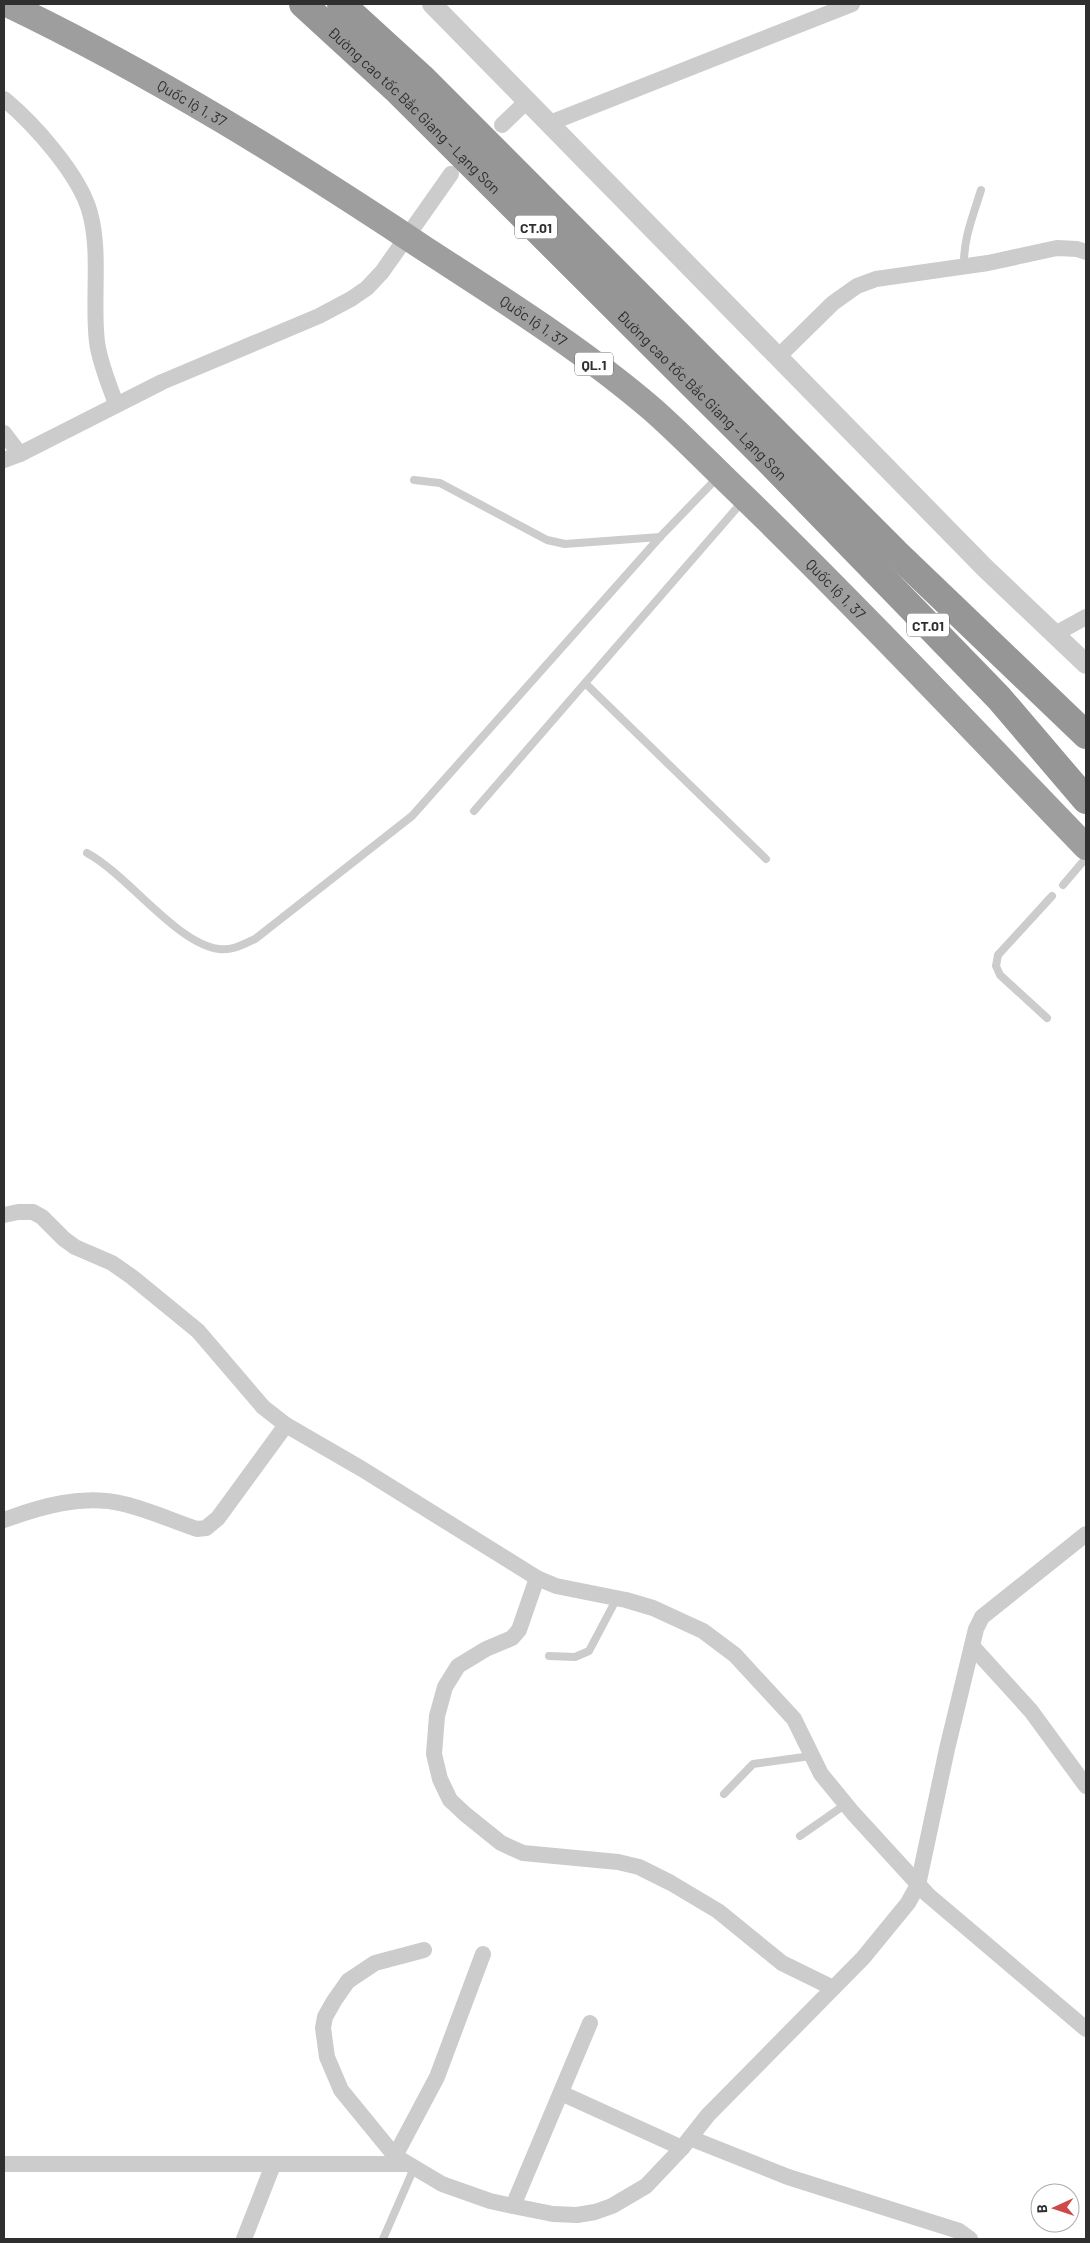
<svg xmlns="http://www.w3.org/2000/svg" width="1090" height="2243" viewBox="0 0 1090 2243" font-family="Barlow,sans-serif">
  <rect width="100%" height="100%" fill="#fff"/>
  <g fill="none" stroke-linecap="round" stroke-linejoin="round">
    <g stroke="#ccc" stroke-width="8">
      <path d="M 964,267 C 963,239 973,216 981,190"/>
      <path d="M 414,480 L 440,483 L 547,540 L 565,544 L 660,537"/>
      <path d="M 585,683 L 766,859"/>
      <path d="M 474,811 L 742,502"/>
      <path d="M 87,853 C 128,875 177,944 219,949 C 232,951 244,944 255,939 L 412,816 L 660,537 L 718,477"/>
      <path d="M 1063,885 L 1086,858"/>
      <path d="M 1047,1018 L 1000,975 L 996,966 L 998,955 L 1052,896"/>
      <path d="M 549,1656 L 575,1657 L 589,1651 L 617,1598"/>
      <path d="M 724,1794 L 753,1764 L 811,1756"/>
      <path d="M 800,1836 L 846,1804"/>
      <path d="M 383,2239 L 414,2168"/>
    </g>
    <g stroke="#ccc" stroke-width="16">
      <path d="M 4,99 C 34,124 80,175 90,213 C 101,253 92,302 97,342 C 100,364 109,384 116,404"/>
      <path d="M 550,123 L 852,4"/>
      <path d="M 502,125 L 528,100"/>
      <path d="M 779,356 L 833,303 L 857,286 L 876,279 L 988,263 L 1057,248 L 1077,249 L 1086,252"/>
      <path d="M 4,433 L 20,454"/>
      <path d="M 4,460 L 20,454 L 162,382 L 319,316 L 351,299 L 367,288 L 382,272 L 451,174"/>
      <path d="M 1055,634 L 1086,617"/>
      <path d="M 4,1215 L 18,1212 L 33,1212 L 42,1217 L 64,1239 L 75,1247 L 112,1263 L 132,1277 L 198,1331 L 263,1407 L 286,1425 L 362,1469 L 537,1578 L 556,1586 L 626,1600 L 653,1608 L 703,1631 L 735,1655 L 794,1719 L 821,1774 L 853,1813 L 928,1895 L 1086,2029"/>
      <path d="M 4,1520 C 42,1506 83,1494 124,1504 C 149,1510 173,1521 197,1529 L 206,1528 L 218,1518 L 286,1425"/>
      <path d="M 537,1578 L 519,1630 L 512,1638 L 486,1649 L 458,1666 L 445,1687 L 437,1716 L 434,1754 L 440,1779 L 450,1800 L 465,1814 L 501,1843 L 523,1853 L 618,1862 L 639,1867 L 671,1883 L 718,1911 L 782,1963 L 833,1988"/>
      <path d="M 972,1646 L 1031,1711 L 1086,1786"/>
      <path d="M 424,1950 L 375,1963 L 348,1981 L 334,2001 L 325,2017 L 323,2028 L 327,2057 L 341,2090 L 395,2156 L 442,2184 L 490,2201 L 513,2206 L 553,2214 L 577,2215 L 595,2212 L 612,2206 L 646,2186 L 682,2148 L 708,2115 L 863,1958 L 908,1903 L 918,1885 L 947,1749 L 976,1629 L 982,1617 L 1086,1534"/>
      <path d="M 561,2093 L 682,2148"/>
      <path d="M 690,2138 L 788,2177 L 959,2231 L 970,2239"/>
      <path d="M 395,2156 L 437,2077 L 483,1954"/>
      <path d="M 4,2164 L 406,2164"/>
      <path d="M 513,2206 L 590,2023"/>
      <path d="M 244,2239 L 273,2165"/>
    </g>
    <path stroke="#ccc" stroke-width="20" d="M 432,4 L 985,568 L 1086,664"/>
    <path stroke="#9e9e9e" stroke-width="26" id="s1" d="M 7,4 C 153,74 291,160 425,249 C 502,299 582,349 652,409 C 685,438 715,470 747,500 C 863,613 974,731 1086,847"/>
    <g stroke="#969696" stroke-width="28">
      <path id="s2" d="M 303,4 L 399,92 L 764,456 L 999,698 L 1086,800"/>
      <path d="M 341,4 L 421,77 L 895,552 L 1086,735"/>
    </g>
  </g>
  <g text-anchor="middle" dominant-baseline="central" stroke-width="5" stroke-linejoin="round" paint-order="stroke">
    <g fill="#fff" stroke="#6d6d6d" stroke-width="1">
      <rect x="515" y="215.5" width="42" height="23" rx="4"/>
      <rect x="575" y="352.5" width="38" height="23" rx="4"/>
      <rect x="907" y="613.5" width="42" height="23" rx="4"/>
    </g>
    <g font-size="14" font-weight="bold" fill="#2f2f2f">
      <text x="536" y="227">CT.01</text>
      <text x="594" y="364">QL.1</text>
      <text x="928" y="625">CT.01</text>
    </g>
    <g font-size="15" fill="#2f2f2f" stroke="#fff">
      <text stroke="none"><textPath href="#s1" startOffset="210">Quốc lộ 1, 37</textPath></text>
      <text stroke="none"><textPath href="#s2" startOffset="154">Đường cao tốc Bắc Giang - Lạng Sơn</textPath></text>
      <text stroke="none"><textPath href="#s1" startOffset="615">Quốc lộ 1, 37</textPath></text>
      <text stroke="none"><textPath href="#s2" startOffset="559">Đường cao tốc Bắc Giang - Lạng Sơn</textPath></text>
      <text stroke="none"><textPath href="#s1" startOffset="1020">Quốc lộ 1, 37</textPath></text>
    </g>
  </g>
  <rect width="1090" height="2243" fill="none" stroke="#2f2f2f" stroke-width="10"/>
  <g transform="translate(1055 2208) rotate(267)"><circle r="24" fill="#ffffff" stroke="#acacac"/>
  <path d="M0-4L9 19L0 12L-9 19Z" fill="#cf484a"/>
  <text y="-8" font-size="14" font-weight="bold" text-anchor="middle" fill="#2f2f2f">B</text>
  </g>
</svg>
